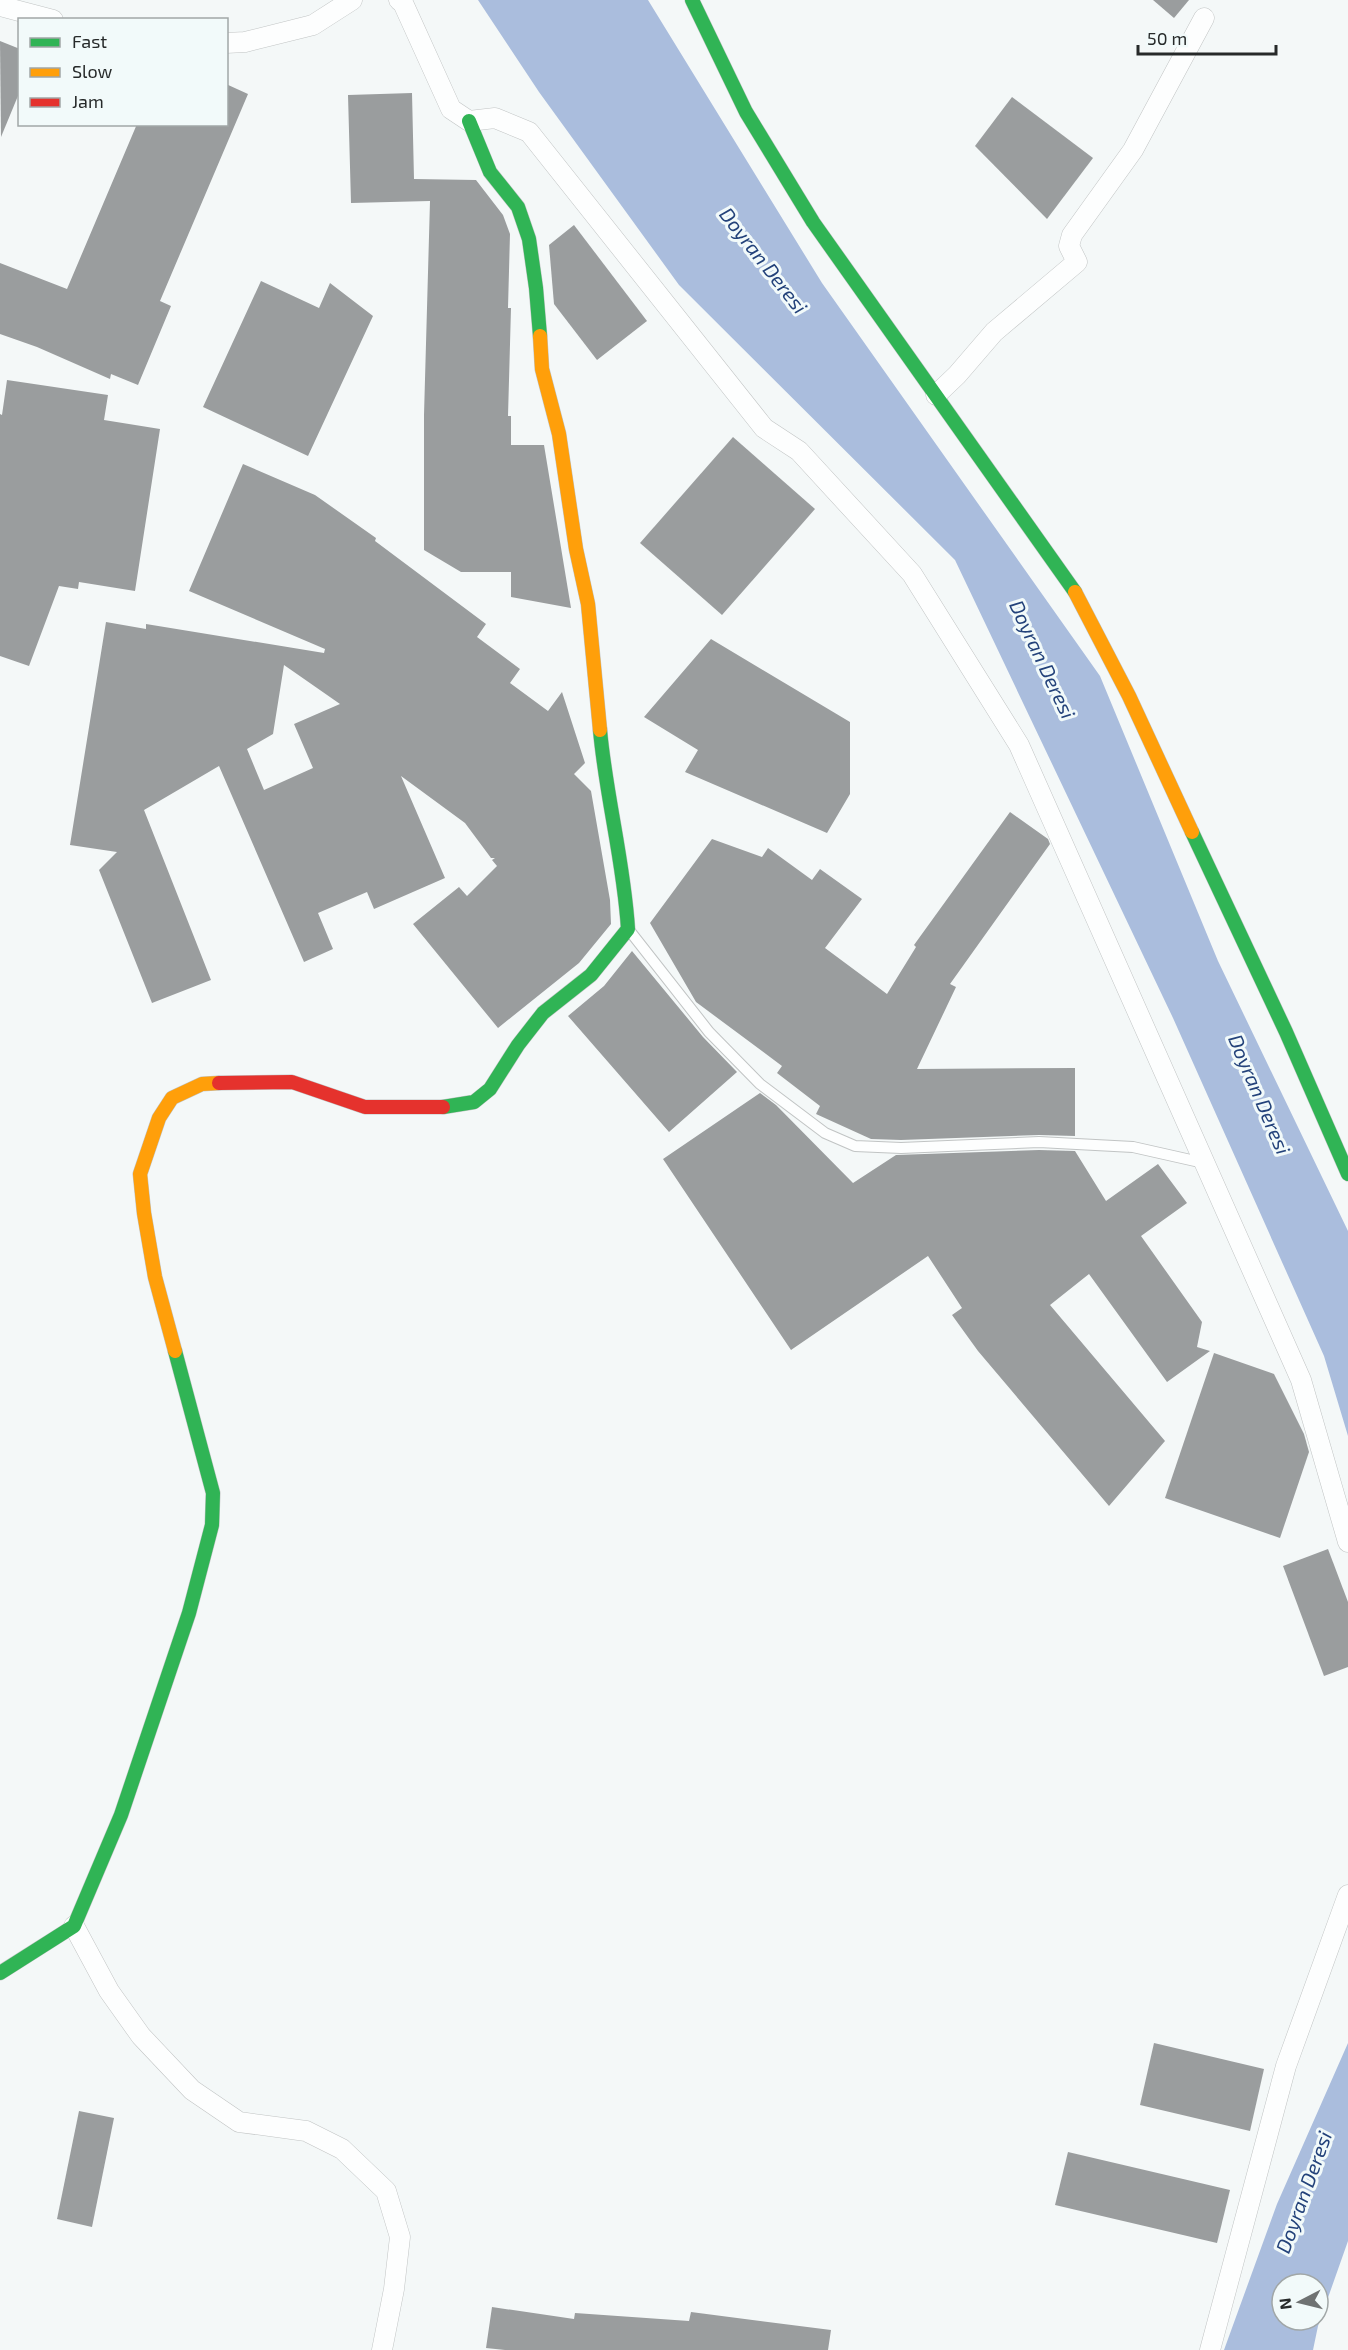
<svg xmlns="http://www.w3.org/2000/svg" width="1348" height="2350" viewBox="0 0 1348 2350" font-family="'Exo 2',sans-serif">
  <rect width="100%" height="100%" fill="#f4f8f8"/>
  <g fill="#aabddd" fill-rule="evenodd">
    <path d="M 478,0 L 648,0 L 822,283 L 1100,676 L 1218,961 L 1348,1231 L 1348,1436 L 1324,1356 L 1173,1018 L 955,560 L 679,285 L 539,92 Z"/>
    <path d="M 1348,2043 L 1348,2241 L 1318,2326 L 1313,2350 L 1224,2350 L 1277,2204 ZM 1282,2284 L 1318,2284 L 1318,2320 L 1282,2320 Z"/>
  </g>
  <g fill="#9a9d9e" fill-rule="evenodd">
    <path d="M 1153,0 L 1189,0 L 1174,18 Z"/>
    <path d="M 0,41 L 20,49 L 20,91 L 1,137 Z"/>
    <path d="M 226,84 L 248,94 L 160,301 L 171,306 L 138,385 L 111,374 L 110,379 L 37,347 L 0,334 L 0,263 L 67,289 L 137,124 L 226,124 Z"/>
    <path d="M 412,93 L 414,179 L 476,180 L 503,215 L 510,234 L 508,308 L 511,308 L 508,416 L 511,416 L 511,445 L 544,445 L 571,608 L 511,597 L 511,572 L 461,572 L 424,550 L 424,415 L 430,201 L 351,203 L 348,95 Z"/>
    <path d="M 1012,97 L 1093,158 L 1047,219 L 975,146 Z"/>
    <path d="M 574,225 L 647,321 L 597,360 L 554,304 L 549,245 Z"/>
    <path d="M 261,281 L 319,308 L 330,283 L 373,316 L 308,456 L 203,407 Z"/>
    <path d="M 7,380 L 108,395 L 104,420 L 160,429 L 135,591 L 79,582 L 78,589 L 59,586 L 29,666 L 0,656 L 0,414 L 2,415 Z"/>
    <path d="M 733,437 L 815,509 L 722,615 L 640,543 Z"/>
    <path d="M 243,464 L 315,495 L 376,538 L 375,541 L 486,624 L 477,637 L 520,669 L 510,683 L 548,711 L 562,692 L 585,763 L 574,774 L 591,791 L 610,900 L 611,924 L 579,963 L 498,1028 L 413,924 L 459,887 L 467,896 L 497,866 L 492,860 L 495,858 L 491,858 L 465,823 L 401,776 L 445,878 L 374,909 L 367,892 L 318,913 L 333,949 L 304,962 L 219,766 L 144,810 L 211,980 L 152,1003 L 99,870 L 117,852 L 70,845 L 106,622 L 146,629 L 146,624 L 324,653 L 325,649 L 189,591 ZM 284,665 L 340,704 L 294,724 L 313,768 L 264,790 L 247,749 L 273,734 Z"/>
    <path d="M 711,639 L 850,722 L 850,794 L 827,833 L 685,772 L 698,750 L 644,717 Z"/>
    <path d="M 1010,812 L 1048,839 L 1050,844 L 950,984 L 956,987 L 917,1069 L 1075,1068 L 1075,1136 L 1039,1135 L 901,1140 L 871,1139 L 816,1114 L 820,1106 L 777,1073 L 782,1066 L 696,1002 L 650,923 L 712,839 L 762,857 L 768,848 L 812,880 L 820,869 L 862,899 L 825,948 L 887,994 L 916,947 L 914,945 Z"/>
    <path d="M 632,951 L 703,1037 L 737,1072 L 669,1132 L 568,1016 L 604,986 Z"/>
    <path d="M 760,1093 L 776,1105 L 853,1183 L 896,1155 L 1039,1150 L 1075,1151 L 1106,1201 L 1158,1164 L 1187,1203 L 1141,1236 L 1202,1322 L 1197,1347 L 1210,1351 L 1167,1382 L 1089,1274 L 1050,1305 L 1165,1441 L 1109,1506 L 978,1351 L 952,1315 L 962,1308 L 928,1256 L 791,1350 L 663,1159 Z"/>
    <path d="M 1214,1353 L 1274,1374 L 1304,1434 L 1309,1452 L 1280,1538 L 1165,1498 Z"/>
    <path d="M 1328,1549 L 1348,1602 L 1348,1667 L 1324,1676 L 1283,1566 Z"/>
    <path d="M 1154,2043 L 1264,2069 L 1250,2131 L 1140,2105 Z"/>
    <path d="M 79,2111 L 114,2118 L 92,2227 L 57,2219 Z"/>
    <path d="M 1068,2152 L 1230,2190 L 1217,2243 L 1055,2205 Z"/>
    <path d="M 492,2307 L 574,2319 L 575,2313 L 689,2321 L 691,2312 L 831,2330 L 828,2350 L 505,2350 L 486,2348 Z"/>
  </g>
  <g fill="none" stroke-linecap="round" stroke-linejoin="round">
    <g stroke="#c1c4c4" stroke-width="12">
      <path id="lane" d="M 629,930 L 709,1032 L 760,1084 L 825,1133 L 855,1146 L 901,1148 L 1039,1142 L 1133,1147 L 1204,1163"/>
    </g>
    <g stroke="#c1c4c4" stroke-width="21">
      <g id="street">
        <path d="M 399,0 L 403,3 L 451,109 L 469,121 L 495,118 L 529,132 L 764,428 L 799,451 L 912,574 L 1019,745 L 1301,1380 L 1348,1542"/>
        <path d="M 0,6 L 53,20"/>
        <path d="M 226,43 L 245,42 L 313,25 L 352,0"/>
        <path d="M 936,395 L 957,375 L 994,332 L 1077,262 L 1069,246 L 1072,235 L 1133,150 L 1204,18"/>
        <path d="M 74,1926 L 109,1991 L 141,2036 L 192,2090 L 239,2122 L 306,2131 L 342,2149 L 386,2191 L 400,2237 L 394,2289 L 382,2350"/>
        <path d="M 1210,2350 L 1286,2066 L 1348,1895"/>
      </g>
    </g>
    <g stroke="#c1c4c4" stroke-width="15">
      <g id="fast">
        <path d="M 692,0 L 746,112 L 813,222 L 1075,592"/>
        <path d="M 469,121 L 490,172 L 518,207 L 529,239 L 536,288 L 540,336"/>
        <path d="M 1192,832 L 1286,1032 L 1348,1174"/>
        <path d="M 443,1107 L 474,1102 L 490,1089 L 518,1045 L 543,1013 L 591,975 L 628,929 C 624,862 606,797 600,730"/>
        <path d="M 0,1973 L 74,1926 L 121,1815 L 189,1613 L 212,1525 L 213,1493 L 175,1351"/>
      </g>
    </g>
    <g stroke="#c1c4c4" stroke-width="15">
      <g id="slow">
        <path d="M 540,336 L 542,369 L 559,434 L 576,549 L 588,604 L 600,730"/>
        <path d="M 1075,592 L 1129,696 L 1192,832"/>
        <path d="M 175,1351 L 155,1277 L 144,1213 L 140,1174 L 159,1118 L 172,1098 L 202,1084 L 219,1083"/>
      </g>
    </g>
    <g stroke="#c1c4c4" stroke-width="15">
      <path id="jam" d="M 219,1083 L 292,1082 L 365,1107 L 443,1107"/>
    </g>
    <use href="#lane" stroke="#fdfefe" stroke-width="10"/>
    <use href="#street" stroke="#fdfefe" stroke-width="20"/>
    <use href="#fast" stroke="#30b455" stroke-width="14"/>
    <use href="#slow" stroke="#ff9f0a" stroke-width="14"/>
    <use href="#jam" stroke="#e5322d" stroke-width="14"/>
  </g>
  <g text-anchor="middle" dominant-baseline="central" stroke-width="6" stroke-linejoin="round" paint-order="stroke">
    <g font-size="20" font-style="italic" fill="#23427a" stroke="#f2fafa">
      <text transform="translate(764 260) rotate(52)">Doyran Deresi</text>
      <text transform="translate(1043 659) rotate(65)">Doyran Deresi</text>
      <text transform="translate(1260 1094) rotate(67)">Doyran Deresi</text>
      <text transform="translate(1303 2192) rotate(-70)">Doyran Deresi</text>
    </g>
  </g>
  <rect x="18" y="18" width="210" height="108" fill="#f2fafa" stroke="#a1a7a7" stroke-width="1.5"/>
  <rect x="30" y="38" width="30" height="9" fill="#30b455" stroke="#a1a7a7" stroke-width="1.5"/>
  <text x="72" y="48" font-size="18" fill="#272a2a">Fast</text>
  <rect x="30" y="68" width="30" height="9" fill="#ff9f0a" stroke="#a1a7a7" stroke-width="1.5"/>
  <text x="72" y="78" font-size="18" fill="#272a2a">Slow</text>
  <rect x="30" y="98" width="30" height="9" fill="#e5322d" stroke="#a1a7a7" stroke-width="1.5"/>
  <text x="72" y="108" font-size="18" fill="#272a2a">Jam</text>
  <g transform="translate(1300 2302) rotate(263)"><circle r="28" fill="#f2fafa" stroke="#a1a7a7" stroke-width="1.5"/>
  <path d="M0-4.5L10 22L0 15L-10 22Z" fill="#6f7272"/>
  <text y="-9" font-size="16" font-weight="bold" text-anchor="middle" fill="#272a2a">N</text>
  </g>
  <path d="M1138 45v9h138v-9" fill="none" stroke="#272a2a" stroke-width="3"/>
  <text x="1147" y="45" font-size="18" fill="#272a2a" stroke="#f2fafa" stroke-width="4.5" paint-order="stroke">50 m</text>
</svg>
